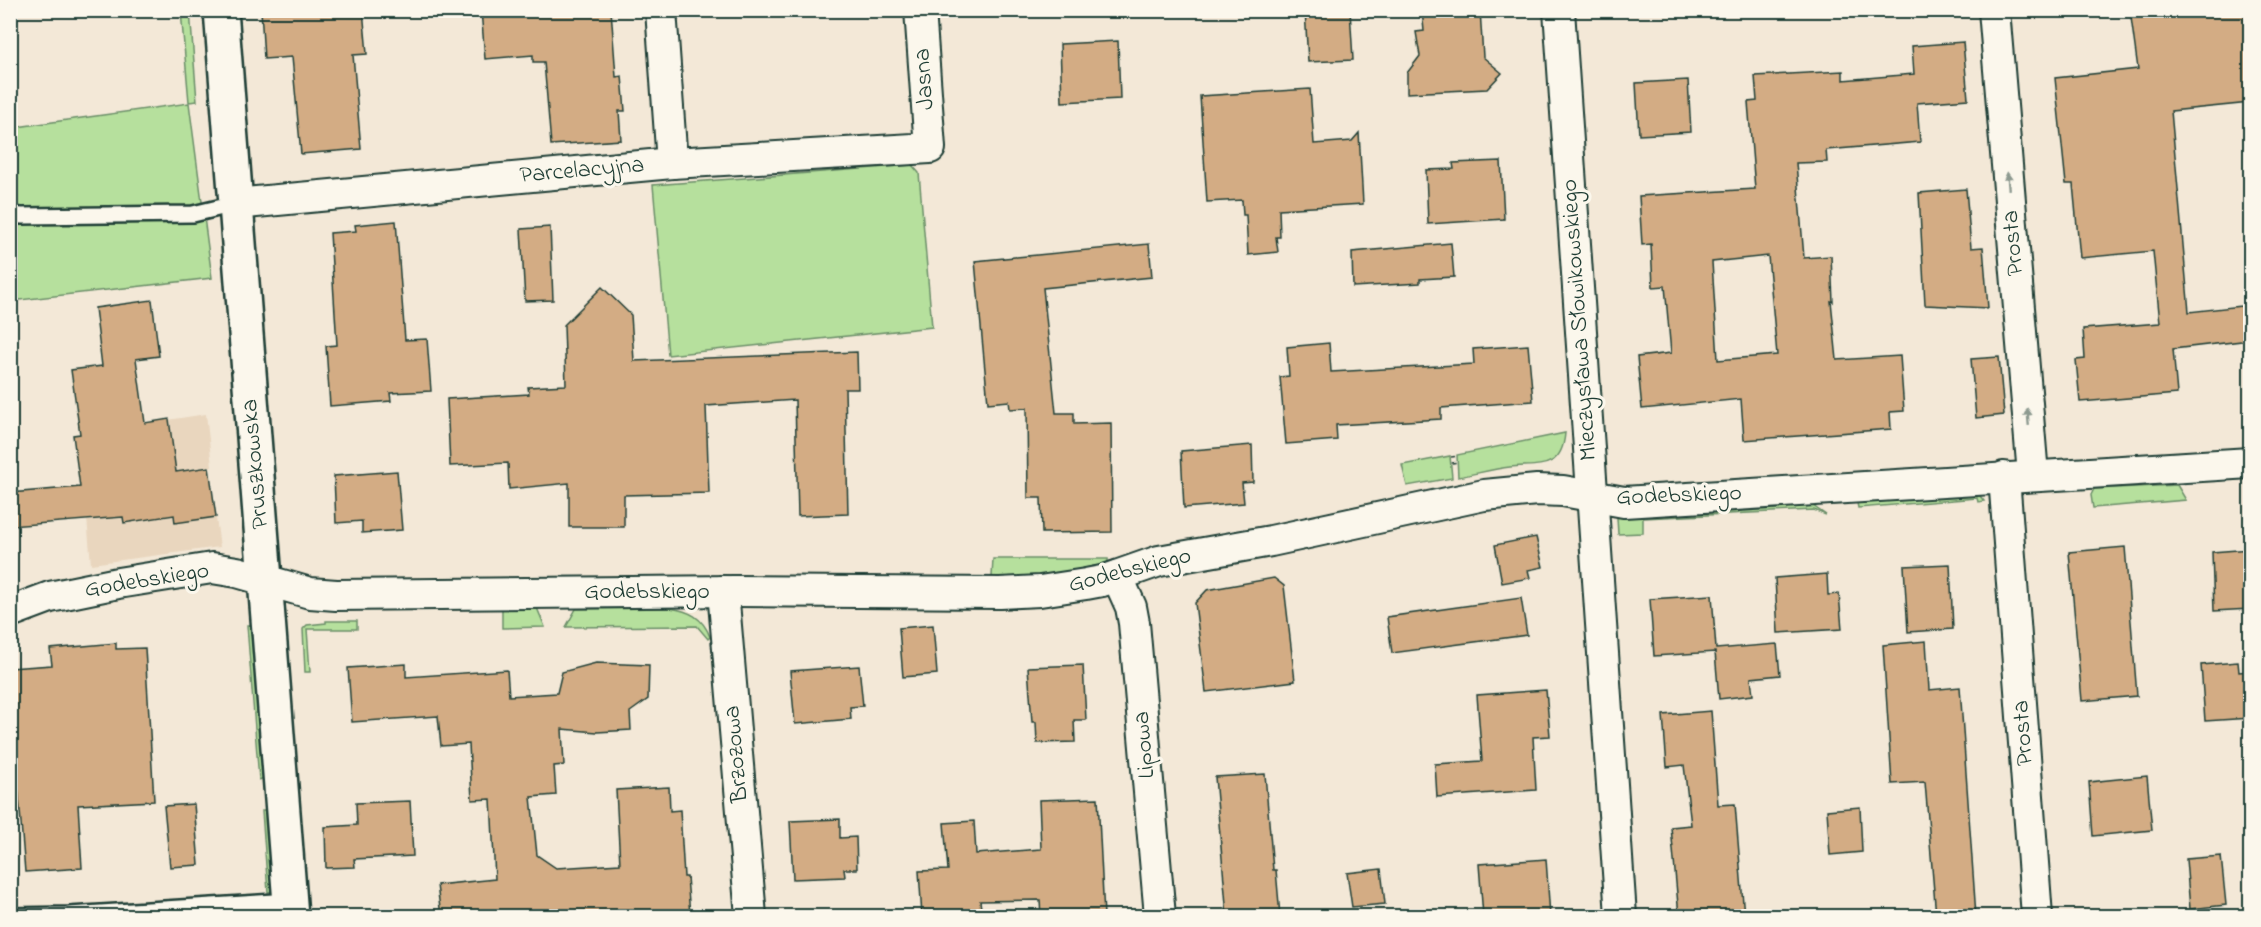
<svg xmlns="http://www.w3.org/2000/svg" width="2261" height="927" viewBox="0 0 2261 927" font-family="'Indie Flower',sans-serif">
  <rect width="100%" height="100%" fill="#f3e8d7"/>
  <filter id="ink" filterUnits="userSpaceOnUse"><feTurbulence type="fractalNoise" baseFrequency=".0167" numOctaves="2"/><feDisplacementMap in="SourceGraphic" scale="12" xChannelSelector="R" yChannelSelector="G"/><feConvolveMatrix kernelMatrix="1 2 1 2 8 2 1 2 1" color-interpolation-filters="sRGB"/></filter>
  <g filter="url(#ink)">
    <path fill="#e9d6be" d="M 206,414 L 212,466 L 209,467 L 220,547 L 91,564 L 83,472 L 76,457 L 73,435 Z"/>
    <g fill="#b6e09d" stroke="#6a8e68" stroke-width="1.5">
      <path d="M 181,11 L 190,11 L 197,101 L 189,102 Z"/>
      <path d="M 189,103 L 212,278 L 11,301 L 10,128 Z"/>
      <path d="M 912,165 L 919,173 L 932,327 L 668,355 L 653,185 Z"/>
      <path d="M 1565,433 C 1562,471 1539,464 1510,467 C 1493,469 1475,474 1458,477 L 1457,455 Z"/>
      <path d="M 1450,456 L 1452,478 L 1407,486 L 1402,465 Z"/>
      <path d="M 2177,485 L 2186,500 L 2093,508 L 2091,495 L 2094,489 Z"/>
      <path d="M 1971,496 L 1980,496 L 1984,501 L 1978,502 L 1977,498 L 1858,508 L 1857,503 Z"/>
      <path d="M 1813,506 L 1826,515 L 1814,510 L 1643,518 L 1643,533 L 1618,534 L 1617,518 L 1621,516 Z"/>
      <path d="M 993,559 L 1108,559 L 1108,563 C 1071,571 1031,580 992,577 Z"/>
      <path d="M 502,608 L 537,608 L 545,627 L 502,628 Z"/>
      <path d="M 670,608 C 689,611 703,617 710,637 L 708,639 L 697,626 L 566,627 L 576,609 Z"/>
      <path d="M 326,621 L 357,621 L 357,629 L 307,629 L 310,672 L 305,672 L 303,629 L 307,625 L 326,623 Z"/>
      <path d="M 247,625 L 250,625 L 254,639 L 264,778 L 259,780 Z"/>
      <path d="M 262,811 L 267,811 L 273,891 L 268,892 Z"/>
    </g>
    <g fill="#d3ac84" stroke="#1f3d34" stroke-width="1.5" fill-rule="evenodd">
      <path d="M 261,10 L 363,10 L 367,54 L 353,55 L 361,149 L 301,154 L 292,57 L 264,59 Z"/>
      <path d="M 481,10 L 611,10 L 616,77 L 622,76 L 625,111 L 619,111 L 621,140 L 551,145 L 544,62 L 533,62 L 533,55 L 485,59 Z"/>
      <path d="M 1305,10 L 1350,10 L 1353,60 L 1308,62 Z"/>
      <path d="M 1422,10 L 1480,10 L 1483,57 L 1502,73 L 1487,89 L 1407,93 L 1407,73 L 1420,56 L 1416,32 L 1424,31 Z"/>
      <path d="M 2130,10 L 2250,10 L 2250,103 L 2171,111 L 2189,312 L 2250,305 L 2250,340 L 2173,349 L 2177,394 L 2080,402 L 2076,360 L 2085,359 L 2083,329 L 2160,323 L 2153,251 L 2080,258 L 2073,184 L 2066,184 L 2055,78 L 2138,69 Z"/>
      <path d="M 1118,41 L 1120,99 L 1062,102 L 1060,44 Z"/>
      <path d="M 1963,42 L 1968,99 L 1917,103 L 1920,142 L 1826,150 L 1827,162 L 1796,163 L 1804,258 L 1831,256 L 1833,302 L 1831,301 L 1837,360 L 1900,356 L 1904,411 L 1890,412 L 1891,429 L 1744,440 L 1741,399 L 1642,409 L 1637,357 L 1671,353 L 1665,286 L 1653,287 L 1651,244 L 1642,245 L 1639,196 L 1755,189 L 1748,102 L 1757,101 L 1755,76 L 1843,71 L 1843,80 L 1914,74 L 1912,46 ZM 1768,256 L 1777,355 L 1718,360 L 1712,262 Z"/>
      <path d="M 1688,80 L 1691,132 L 1639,135 L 1636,83 Z"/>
      <path d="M 1310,89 L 1314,144 L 1352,141 L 1359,133 L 1363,204 L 1279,209 L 1280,237 L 1276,237 L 1278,252 L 1248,255 L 1246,215 L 1243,215 L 1242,200 L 1207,202 L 1200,96 Z"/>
      <path d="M 1501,161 L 1504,219 L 1428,224 L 1426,170 L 1454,169 L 1453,163 Z"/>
      <path d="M 1966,189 L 1971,248 L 1983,247 L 1988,308 L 1925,305 L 1919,193 Z"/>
      <path d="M 396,221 L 405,340 L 427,339 L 431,391 L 390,393 L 391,401 L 330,406 L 326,346 L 337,345 L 330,233 L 356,231 L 355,225 Z"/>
      <path d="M 550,227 L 553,300 L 525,301 L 521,229 Z"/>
      <path d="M 1451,243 L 1454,277 L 1420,279 L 1420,283 L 1353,287 L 1352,252 Z"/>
      <path d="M 1149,244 L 1152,277 L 1043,288 L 1056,413 L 1074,413 L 1074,424 L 1111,423 L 1112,532 L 1042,533 L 1041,498 L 1028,498 L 1027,408 L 1010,409 L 1009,401 L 988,403 L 975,261 Z"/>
      <path d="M 602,287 L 631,315 L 634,361 L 857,352 L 858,389 L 845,389 L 848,514 L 798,516 L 795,400 L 706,406 L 709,493 L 624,495 L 624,527 L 569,527 L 569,483 L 509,489 L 508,463 L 450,466 L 447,399 L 529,394 L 528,387 L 566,385 L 564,325 Z"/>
      <path d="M 152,300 L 159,356 L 136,359 L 145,423 L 169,419 L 176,472 L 209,467 L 216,517 L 175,523 L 174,515 L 124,523 L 123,517 L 10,526 L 10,493 L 80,487 L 73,435 L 80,434 L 71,370 L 102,366 L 95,308 Z"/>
      <path d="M 1329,343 L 1331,372 L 1474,364 L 1473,349 L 1528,345 L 1533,401 L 1441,408 L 1441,419 L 1336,425 L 1337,440 L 1286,444 L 1280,377 L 1289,376 L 1287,347 Z"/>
      <path d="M 1999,357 L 2004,415 L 1976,418 L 1971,359 Z"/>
      <path d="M 1252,445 L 1253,482 L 1242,483 L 1244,503 L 1184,508 L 1181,451 Z"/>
      <path d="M 397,471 L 402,530 L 362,533 L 362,521 L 336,523 L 334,476 Z"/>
      <path d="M 1536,537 L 1543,567 L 1528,570 L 1530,578 L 1502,583 L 1495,545 Z"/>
      <path d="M 2125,547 L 2137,696 L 2082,701 L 2069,552 Z"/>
      <path d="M 2250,549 L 2250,609 L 2214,611 L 2212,552 Z"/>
      <path d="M 1950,564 L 1953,629 L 1908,632 L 1904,566 Z"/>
      <path d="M 1827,574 L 1828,595 L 1839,594 L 1842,629 L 1778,633 L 1775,578 Z"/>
      <path d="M 1274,578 L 1284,586 L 1295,681 L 1206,692 L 1195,603 L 1207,590 Z"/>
      <path d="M 1712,595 L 1716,649 L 1777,644 L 1780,675 L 1751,678 L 1753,695 L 1719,699 L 1715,652 L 1654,656 L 1650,599 Z"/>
      <path d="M 1521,598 L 1527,635 L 1392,653 L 1387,617 Z"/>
      <path d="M 933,625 L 937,674 L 903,677 L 899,628 Z"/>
      <path d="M 1926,641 L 1929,690 L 1960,687 L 1976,916 L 1936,916 L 1925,782 L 1892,784 L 1883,645 Z"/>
      <path d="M 116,643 L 116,649 L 145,648 L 154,801 L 78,805 L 82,868 L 25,872 L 13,724 L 10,724 L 10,668 L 52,665 L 50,649 Z"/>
      <path d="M 2238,662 L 2239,672 L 2250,671 L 2250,718 L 2205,721 L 2201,665 Z"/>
      <path d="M 596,663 L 649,665 L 648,699 L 630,712 L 631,730 L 597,732 L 562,729 L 564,765 L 554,766 L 556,795 L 531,797 L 537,855 L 556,868 L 620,864 L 616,790 L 669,787 L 670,811 L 680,810 L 684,877 L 687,877 L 690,915 L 615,916 L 615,912 L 557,916 L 441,916 L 437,885 L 495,879 L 491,799 L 472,800 L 469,744 L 441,746 L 438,716 L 352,722 L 348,668 L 406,664 L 406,677 L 507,670 L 509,696 L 557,693 L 562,672 Z"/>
      <path d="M 1083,665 L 1086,720 L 1074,720 L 1075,742 L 1037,743 L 1036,722 L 1032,722 L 1028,667 Z"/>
      <path d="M 859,666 L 863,706 L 850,707 L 851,719 L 795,724 L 790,671 Z"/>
      <path d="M 1546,690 L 1550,736 L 1533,737 L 1536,790 L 1437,797 L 1435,764 L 1482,761 L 1477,695 Z"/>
      <path d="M 1711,711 L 1718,805 L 1735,804 L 1744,916 L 1679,916 L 1671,827 L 1691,825 L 1684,765 L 1667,767 L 1663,715 Z"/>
      <path d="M 1265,774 L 1273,870 L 1276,870 L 1280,916 L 1227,916 L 1215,777 Z"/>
      <path d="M 2147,776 L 2152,830 L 2093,836 L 2089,782 Z"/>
      <path d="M 1098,798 L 1104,916 L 1041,916 L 1040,900 L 980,901 L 982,916 L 922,916 L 919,871 L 948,870 L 944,823 L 974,821 L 976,854 L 1041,849 L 1039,800 Z"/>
      <path d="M 410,801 L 413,856 L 354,859 L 355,867 L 326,868 L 325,827 L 357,825 L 356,803 Z"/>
      <path d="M 194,804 L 199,865 L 170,867 L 164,806 Z"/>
      <path d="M 1860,807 L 1862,852 L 1830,855 L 1827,810 Z"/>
      <path d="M 840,819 L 840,838 L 856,837 L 857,869 L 844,869 L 845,877 L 793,879 L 790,821 Z"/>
      <path d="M 2221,856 L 2226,905 L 2190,909 L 2186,859 Z"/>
      <path d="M 1546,859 L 1550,916 L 1483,916 L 1479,864 Z"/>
      <path d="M 1381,869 L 1385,904 L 1352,907 L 1347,873 Z"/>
    </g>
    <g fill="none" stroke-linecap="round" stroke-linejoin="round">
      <g stroke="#1f3d34" stroke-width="20">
        <g id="service">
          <path d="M 10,215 L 22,216 L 193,214 L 235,204"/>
          <path d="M 10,916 L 69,915 L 290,901"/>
        </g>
      </g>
      <g stroke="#1f3d34" stroke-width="34">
        <g id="minor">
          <path d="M 661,10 L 672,163"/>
          <path d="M 1559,10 L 1621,916"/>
          <path d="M 1994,10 L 2033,475"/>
          <path d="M 235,204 L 672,163 L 930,148 L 920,10"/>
          <path d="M 2004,477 L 2037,916"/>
          <path d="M 1117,576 L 1131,607 L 1134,623 L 1160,916"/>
          <path d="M 723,591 L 751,916"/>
          <path d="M 10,612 L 50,597 L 118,583 L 212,568 L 237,572 L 310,593 L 336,595 L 735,591 L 1000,593 L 1040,591 L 1086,584 L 1102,581 L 1159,561 L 1271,541 L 1484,495 L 1537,490 L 1563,491 L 1624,502 L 2250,463"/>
        </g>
      </g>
      <g stroke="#1f3d34" stroke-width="38">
        <path id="tertiary" d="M 221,10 L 291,916"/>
      </g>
      <path stroke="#1f3d34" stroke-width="4" stroke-dasharray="1.5 4.5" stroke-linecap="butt" d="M 1453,456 L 1454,466"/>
      <use href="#service" stroke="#fbf7ec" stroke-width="15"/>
      <use href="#minor" stroke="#fbf7ec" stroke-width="30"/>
      <use href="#tertiary" stroke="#fbf7ec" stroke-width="33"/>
    </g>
    <defs><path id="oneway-solid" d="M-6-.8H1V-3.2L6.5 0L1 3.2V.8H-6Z" transform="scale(1.5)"/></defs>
    <g fill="#8d9a90">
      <use href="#oneway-solid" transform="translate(2008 181) rotate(-95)"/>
      <use href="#oneway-solid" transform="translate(2028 417) rotate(-95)"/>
    </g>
  </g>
  <g text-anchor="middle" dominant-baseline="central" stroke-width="6" stroke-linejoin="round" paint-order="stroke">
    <g font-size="24" fill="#1f3d34" stroke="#fbf7ec">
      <text transform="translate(925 79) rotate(-94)">Jasna</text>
      <text transform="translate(582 171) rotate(-5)">Parcelacyjna</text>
      <text transform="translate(2014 243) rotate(-95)">Prosta</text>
      <text transform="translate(1580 320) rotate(-94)">Mieczysława Słowikowskiego</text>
      <text transform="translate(256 464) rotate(-95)">Pruszkowska</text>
      <text transform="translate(1679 496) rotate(-2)">Godebskiego</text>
      <text transform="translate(1130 571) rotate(-14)">Godebskiego</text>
      <text transform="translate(147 581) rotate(-9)">Godebskiego</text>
      <text x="647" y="592">Godebskiego</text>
      <text transform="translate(2024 733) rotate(-94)">Prosta</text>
      <text transform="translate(1145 745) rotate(-95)">Lipowa</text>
      <text transform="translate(737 754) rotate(-95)">Brzozowa</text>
    </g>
  </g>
  <rect width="2261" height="927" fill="none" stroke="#fbf7ec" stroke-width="36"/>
  <rect x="18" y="18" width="2225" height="891" fill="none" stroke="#1f3d34" stroke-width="2" filter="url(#ink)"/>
</svg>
